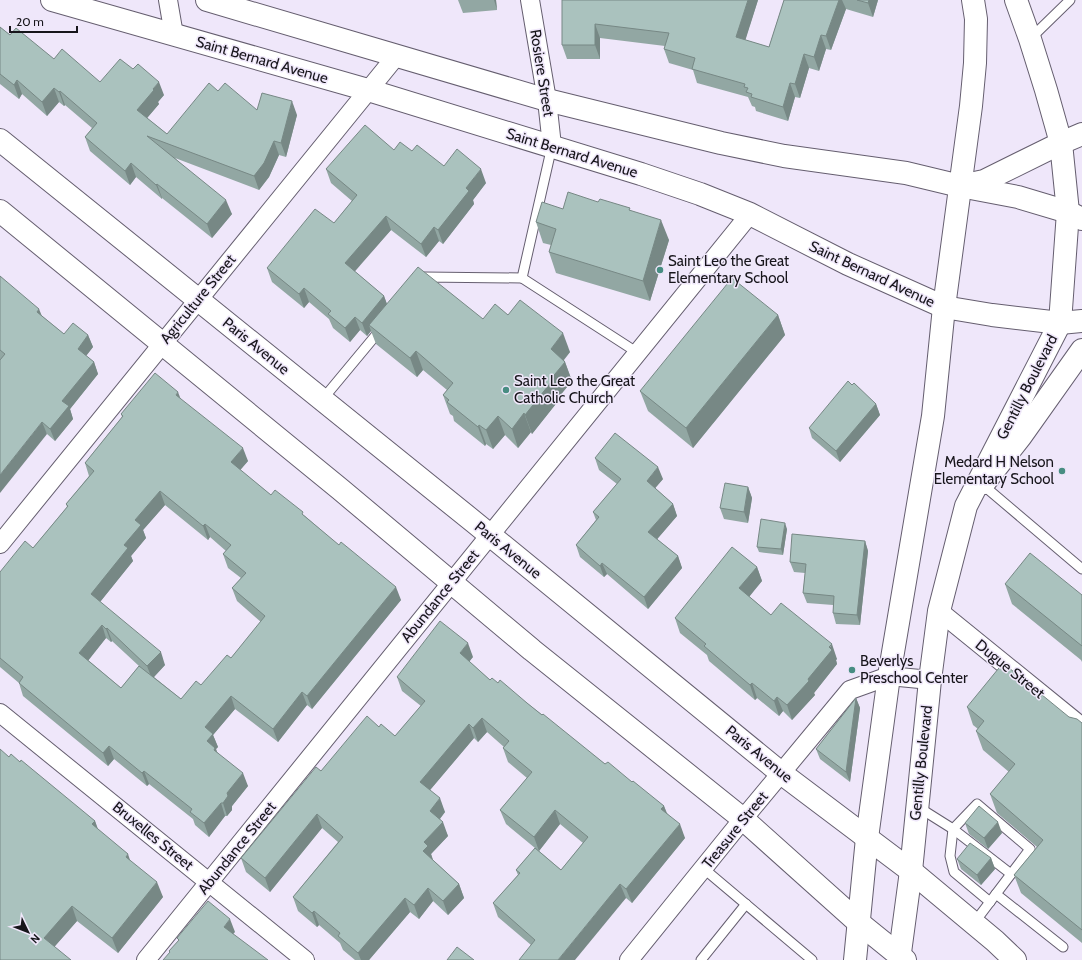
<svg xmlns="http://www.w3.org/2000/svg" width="1082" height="960" viewBox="0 0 1082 960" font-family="Cabin,sans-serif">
  <rect width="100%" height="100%" fill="#efe7fa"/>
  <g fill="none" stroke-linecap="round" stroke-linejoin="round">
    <g stroke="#655e6f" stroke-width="11">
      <g id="service">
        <path d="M 1030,39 L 1070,0"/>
        <path d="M 552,146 L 522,278 L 638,353"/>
        <path d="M 422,280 L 424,277 L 522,278"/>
        <path d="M 322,400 L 381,329"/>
        <path d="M 983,485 L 1082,569"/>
        <path d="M 918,807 L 953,829 L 977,804 L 1030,849 L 974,923"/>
        <path d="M 953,829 L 950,856 L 954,872 L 990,902"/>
        <path d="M 953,829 L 1011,874"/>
        <path d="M 703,868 L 812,960"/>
        <path d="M 996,894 L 1063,947"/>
        <path d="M 701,960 L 746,904"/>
      </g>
    </g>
    <g stroke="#655e6f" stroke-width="20">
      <g id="minor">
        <path d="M 168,0 L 174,35"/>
        <path d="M 530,0 L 547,100 L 552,146"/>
        <path d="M 0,544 L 397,55"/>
        <path d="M 939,611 L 1082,727"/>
        <path d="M 0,713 L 305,960"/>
        <path d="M 146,960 L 750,214"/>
        <path d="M 629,960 L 743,819 L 850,690 L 889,676 L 930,680"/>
      </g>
    </g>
    <g stroke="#655e6f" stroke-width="24">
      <g id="tertiary">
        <path d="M 52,0 L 368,90 L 641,174 L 700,194 L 750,214 L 848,264 L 944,307 L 992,315 L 1060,323 L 1082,321"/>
        <path d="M 207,0 L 547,100 L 636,122 L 721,143 L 784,156 L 906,173 L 960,186 L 1018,197 L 1068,212 L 1082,219"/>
        <path d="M 0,140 L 474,522 L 781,773 L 911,871 L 995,941 L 1015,960"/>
        <path d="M 965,185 L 984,181 L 1061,143 L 1082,134"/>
        <path d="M 0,211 L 340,489 L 532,650 L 743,819 L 858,922 L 905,960"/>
        <path d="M 984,483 L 1021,436 L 1082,350"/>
      </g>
    </g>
    <g stroke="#655e6f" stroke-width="24">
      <g id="secondary">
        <path d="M 855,960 L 867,838 L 889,676 L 933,416 L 944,307 L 971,106 L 975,63 L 976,19 L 973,0"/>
        <path d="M 899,960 L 911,871 L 930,680 L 939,611 L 966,506 L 1060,323 L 1068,212 L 1061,143 L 1046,90 L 1030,39 L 1016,0"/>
      </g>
    </g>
    <use href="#service" stroke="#fff" stroke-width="9"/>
    <use href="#minor" stroke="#fff" stroke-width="18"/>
    <use href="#tertiary" stroke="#fff" stroke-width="22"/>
    <use href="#secondary" stroke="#fff" stroke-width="22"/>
  </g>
  <g fill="#92a7a3" fill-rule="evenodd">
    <path d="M 458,0 L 496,0 L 497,10 L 463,13 Z"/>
    <path d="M 562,0 L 758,0 L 745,40 L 769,47 L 784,0 L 878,0 L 873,17 L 846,9 L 831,50 L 826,49 L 819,71 L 809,68 L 800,98 L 795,97 L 788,121 L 756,111 L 755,107 L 752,106 L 748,97 L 697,83 L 693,70 L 669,63 L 664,49 L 665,46 L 600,38 L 600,59 L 567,59 L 562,45 Z"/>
    <path d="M 0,27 L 10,35 L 54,59 L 100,82 L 164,95 L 158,102 L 159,104 L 147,118 L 167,134 L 218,91 L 257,110 L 297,115 L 286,157 L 279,155 L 269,177 L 259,190 L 175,158 L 232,214 L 212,238 L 162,198 L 162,199 L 136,177 L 130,185 L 90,151 L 85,137 L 92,128 L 65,105 L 64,106 L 59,102 L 47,116 L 22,94 L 19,99 L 0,84 Z"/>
    <path d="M 394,150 L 412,151 L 444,166 L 486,183 L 473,200 L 474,204 L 443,244 L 439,241 L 426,257 L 391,230 L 354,271 L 384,296 L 387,304 L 483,319 L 508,315 L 570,352 L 564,360 L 565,362 L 572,381 L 558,398 L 559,400 L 532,434 L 531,432 L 518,448 L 505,435 L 493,449 L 486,444 L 485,446 L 454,421 L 453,416 L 450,414 L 443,395 L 447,390 L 423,370 L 417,377 L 376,344 L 371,331 L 367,336 L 360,330 L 350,342 L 333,328 L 329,319 L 309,302 L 304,308 L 272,282 L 267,268 L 334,223 L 352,201 L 331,183 L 326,169 Z"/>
    <path d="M 598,202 L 630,210 L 669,240 L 650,301 L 556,273 L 549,252 L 551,245 L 543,243 L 536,222 L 563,209 Z"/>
    <path d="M 0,276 L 42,316 L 64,334 L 88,335 L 93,347 L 86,356 L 94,362 L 98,374 L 70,409 L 73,419 L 55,441 L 47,434 L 0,359 Z"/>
    <path d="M 778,315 L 785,335 L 693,448 L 648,411 L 640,391 Z"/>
    <path d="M 180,399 L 248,461 L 240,470 L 271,495 L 305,516 L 401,600 L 312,709 L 307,705 L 278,742 L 235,709 L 213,735 L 218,747 L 216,749 L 217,752 L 248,786 L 232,806 L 232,810 L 227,816 L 225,816 L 209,837 L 195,825 L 193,819 L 149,784 L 147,786 L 114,759 L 108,766 L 23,696 L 19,683 L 0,667 L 0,572 L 33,548 L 67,507 L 66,504 L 89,476 L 85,463 L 122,417 L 121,414 ZM 165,505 L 208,540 L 210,537 L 226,551 L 223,554 L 228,568 L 241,578 L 232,588 L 237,601 L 261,622 L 231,658 L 201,685 L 181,699 L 154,677 L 165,665 L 100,602 L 133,561 L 131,556 L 146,538 L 143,530 ZM 106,638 L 111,642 L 112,641 L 139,666 L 121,688 L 88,660 Z"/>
    <path d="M 876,404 L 880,415 L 840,462 L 812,438 L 809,428 Z"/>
    <path d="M 595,458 L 663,479 L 655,488 L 673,504 L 677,516 L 657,539 L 678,556 L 682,568 L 648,609 L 607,574 L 604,577 L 580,557 L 576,545 L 596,520 L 593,512 L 617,484 L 599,470 Z"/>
    <path d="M 748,487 L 752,498 L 748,523 L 724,519 L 720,508 Z"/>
    <path d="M 787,529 L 783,555 L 759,552 L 757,547 Z"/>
    <path d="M 865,541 L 868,551 L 860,625 L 836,624 L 833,613 L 833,605 L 807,603 L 803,593 L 805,573 L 794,572 L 790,562 Z"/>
    <path d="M 757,567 L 762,581 L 749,596 L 771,615 L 837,659 L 836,660 L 837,664 L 814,693 L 815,695 L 792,720 L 783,711 L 779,716 L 757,698 L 755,700 L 709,661 L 707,655 L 680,633 L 675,618 Z"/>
    <path d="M 1005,584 L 1082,595 L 1082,662 L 1081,660 L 1012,604 Z"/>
    <path d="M 473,657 L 469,661 L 490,680 L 498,683 L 527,703 L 605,764 L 632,782 L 664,806 L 667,813 L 685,838 L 632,903 L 626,898 L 531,945 L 498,917 L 493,903 L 518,875 L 516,870 L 535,848 L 506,824 L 500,810 L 527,778 L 508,762 L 503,748 L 504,747 L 487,732 L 478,742 L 474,738 L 430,790 L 445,812 L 440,819 L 448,836 L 431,854 L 433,860 L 459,884 L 464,898 L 448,915 L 433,901 L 419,919 L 410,912 L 369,960 L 355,960 L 343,950 L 340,943 L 319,925 L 317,927 L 298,911 L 293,897 L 338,842 L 322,828 L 270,892 L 246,872 L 241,858 L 321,771 L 379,727 L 395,736 L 421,706 L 402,691 L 397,677 ZM 560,824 L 583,843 L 561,870 L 539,851 Z"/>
    <path d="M 856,698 L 860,708 L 850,782 L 820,759 L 816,749 Z"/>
    <path d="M 967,707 L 1069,717 L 1082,723 L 1082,943 L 1021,893 L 1014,875 L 1037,847 L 997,813 L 990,794 L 1009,772 L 983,750 L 976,731 L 978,729 L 973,725 Z"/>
    <path d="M 9,757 L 95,821 L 98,829 L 130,860 L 163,897 L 118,953 L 77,921 L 54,947 L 0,960 Z"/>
    <path d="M 965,823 L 1002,833 L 988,849 L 969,834 Z"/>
    <path d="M 991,858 L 995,869 L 981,885 L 961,869 L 957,859 Z"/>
  </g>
  <g fill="#778885">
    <path d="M 494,0 L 496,0 L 497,10 Z"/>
    <path d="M 748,0 L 758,0 L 742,51 L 736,37 Z"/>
    <path d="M 839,0 L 842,0 L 846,9 L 831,50 L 826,36 Z"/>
    <path d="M 869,0 L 878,0 L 873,17 L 868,3 Z"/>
    <path d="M 595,24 L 600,38 L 600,59 L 595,45 Z"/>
    <path d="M 821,35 L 826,49 L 819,71 L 814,57 Z"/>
    <path d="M 804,54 L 809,68 L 800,98 L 795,84 Z"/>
    <path d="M 17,80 L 22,94 L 19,99 L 14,85 Z"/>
    <path d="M 159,82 L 164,95 L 158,102 L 159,104 L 142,124 L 137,110 L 153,89 Z"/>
    <path d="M 790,83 L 795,97 L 788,121 L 783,107 Z"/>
    <path d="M 54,88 L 59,102 L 47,116 L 42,102 Z"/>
    <path d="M 60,91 L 65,105 L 64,106 L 59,92 Z"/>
    <path d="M 292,101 L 297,115 L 286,157 L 281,143 Z"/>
    <path d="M 274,141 L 279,155 L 269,177 L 259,190 L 254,176 Z"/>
    <path d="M 131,163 L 136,177 L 130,185 L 125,171 Z"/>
    <path d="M 481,169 L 486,183 L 473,200 L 474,204 L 443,244 L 438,230 L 466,188 Z"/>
    <path d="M 157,184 L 162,198 L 162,199 L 156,185 Z"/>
    <path d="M 226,200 L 232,214 L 212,238 L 207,224 Z"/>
    <path d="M 386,216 L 391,230 L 350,277 L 345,263 Z"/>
    <path d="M 661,220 L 669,240 L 650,301 L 643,281 Z"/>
    <path d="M 434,227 L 439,241 L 426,257 L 421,244 Z"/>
    <path d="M 304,288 L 309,302 L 304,308 L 299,294 Z"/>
    <path d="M 384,296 L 389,310 L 369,325 L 371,331 L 367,336 L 362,323 Z"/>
    <path d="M 39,309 L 44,321 L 37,312 Z"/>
    <path d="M 778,315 L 785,335 L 693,448 L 686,428 Z"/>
    <path d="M 355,317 L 360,330 L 350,342 L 345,328 Z"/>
    <path d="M 563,333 L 570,352 L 557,368 L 551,349 Z"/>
    <path d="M 88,335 L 93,347 L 82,361 L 78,349 Z"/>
    <path d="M 416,351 L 423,370 L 417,377 L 410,358 Z"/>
    <path d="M 94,362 L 98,374 L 70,409 L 73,419 L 55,441 L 50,429 L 62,401 Z"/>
    <path d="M 565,362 L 572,381 L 558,398 L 559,400 L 532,434 L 525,415 L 550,380 Z"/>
    <path d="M 178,392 L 183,405 L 176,395 Z"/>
    <path d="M 876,404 L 880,415 L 840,462 L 836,451 Z"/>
    <path d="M 524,413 L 531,432 L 518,448 L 512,429 Z"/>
    <path d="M 498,416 L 505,435 L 493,449 L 486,430 Z"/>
    <path d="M 42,422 L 47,434 L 0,493 L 0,475 Z"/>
    <path d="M 479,425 L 486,444 L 485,446 L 478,427 Z"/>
    <path d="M 243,448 L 248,461 L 236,475 L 231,462 Z"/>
    <path d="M 658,467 L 663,479 L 651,493 L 647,481 Z"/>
    <path d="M 748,487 L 752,498 L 748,523 L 744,512 Z"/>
    <path d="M 160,491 L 165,505 L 143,530 L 146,538 L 131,556 L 133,561 L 96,607 L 91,594 L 124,545 L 135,520 Z"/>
    <path d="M 673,504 L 677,516 L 653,544 L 648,532 Z"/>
    <path d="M 785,523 L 787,529 L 783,555 L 781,549 Z"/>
    <path d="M 205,524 L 210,537 L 208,540 L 203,526 Z"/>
    <path d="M 865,541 L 868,551 L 860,625 L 857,615 Z"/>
    <path d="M 678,556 L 682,568 L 648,609 L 644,597 Z"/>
    <path d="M 602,563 L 607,574 L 604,577 L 600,566 Z"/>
    <path d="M 757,567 L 762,581 L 745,602 L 739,588 Z"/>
    <path d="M 396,587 L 401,600 L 312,709 L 307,696 Z"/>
    <path d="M 102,625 L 106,638 L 84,666 L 79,653 Z"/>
    <path d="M 107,628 L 112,641 L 111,642 L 106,629 Z"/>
    <path d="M 468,643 L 473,657 L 465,667 L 460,653 Z"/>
    <path d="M 832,644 L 837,659 L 836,660 L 837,664 L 814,693 L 815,695 L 792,720 L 787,705 L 808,679 Z"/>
    <path d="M 161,652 L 165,665 L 152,679 L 147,666 Z"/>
    <path d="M 752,683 L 757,698 L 755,700 L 750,685 Z"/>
    <path d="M 302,692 L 307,705 L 278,742 L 273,729 Z"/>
    <path d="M 231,696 L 235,709 L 213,735 L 218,747 L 216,749 L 220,761 L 207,741 L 205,727 Z"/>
    <path d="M 777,697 L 783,711 L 779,716 L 774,701 Z"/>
    <path d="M 856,698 L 860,708 L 850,782 L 846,772 Z"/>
    <path d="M 482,718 L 487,732 L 478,742 L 473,728 Z"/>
    <path d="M 469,724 L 474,738 L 425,796 L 420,782 Z"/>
    <path d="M 109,746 L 114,759 L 108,766 L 103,753 Z"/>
    <path d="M 144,771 L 149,784 L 147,786 L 142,773 Z"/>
    <path d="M 243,773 L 248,786 L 232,806 L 232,810 L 227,816 L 223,803 L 227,793 Z"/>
    <path d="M 440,798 L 445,812 L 435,825 L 430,811 Z"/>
    <path d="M 221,803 L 225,816 L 209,837 L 204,823 Z"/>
    <path d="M 664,806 L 669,820 L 661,809 Z"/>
    <path d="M 555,810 L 560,824 L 539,851 L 534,837 Z"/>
    <path d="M 317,814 L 322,828 L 270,892 L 265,878 Z"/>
    <path d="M 95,821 L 100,836 L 92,824 Z"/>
    <path d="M 443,822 L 448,836 L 431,854 L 433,860 L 428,865 L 423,851 L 424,842 Z"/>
    <path d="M 998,822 L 1002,833 L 988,849 L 984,838 Z"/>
    <path d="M 680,824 L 685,838 L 632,903 L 626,889 Z"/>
    <path d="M 128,854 L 133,869 L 126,857 Z"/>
    <path d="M 991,858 L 995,869 L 981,885 L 977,875 Z"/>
    <path d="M 157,882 L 163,897 L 118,953 L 112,938 Z"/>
    <path d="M 459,884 L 464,898 L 448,915 L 443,901 Z"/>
    <path d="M 620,884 L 626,898 L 575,960 L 558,960 Z"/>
    <path d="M 428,888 L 433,901 L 419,919 L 414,905 Z"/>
    <path d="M 405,898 L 410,912 L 369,960 L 361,960 L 358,953 Z"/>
    <path d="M 72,906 L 77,921 L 49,953 L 44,938 Z"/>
    <path d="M 314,911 L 319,925 L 317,927 L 312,913 Z"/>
    <path d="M 230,919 L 235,932 L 228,940 L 224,927 Z"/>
  </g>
  <g fill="#aac2be" stroke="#778885" fill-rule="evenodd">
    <path d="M 562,0 L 748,0 L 736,37 L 769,47 L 784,0 L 839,0 L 826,36 L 821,35 L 814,57 L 804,54 L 795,84 L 790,83 L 783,107 L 751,97 L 752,94 L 746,92 L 748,88 L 744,87 L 745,84 L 692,69 L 695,58 L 664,49 L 669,33 L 595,24 L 595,45 L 562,45 Z"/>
    <path d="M 857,0 L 869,0 L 868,3 Z"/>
    <path d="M 0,27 L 10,35 L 16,28 L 54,59 L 62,49 L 100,82 L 120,59 L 133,69 L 138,64 L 159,82 L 153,89 L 154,90 L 137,110 L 167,134 L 209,83 L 218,91 L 225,83 L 257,110 L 262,93 L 292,101 L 281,143 L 274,141 L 264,163 L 254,176 L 147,136 L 226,200 L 207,224 L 157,184 L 156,185 L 131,163 L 125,171 L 85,137 L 97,123 L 60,91 L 59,92 L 54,88 L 42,102 L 17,80 L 14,85 L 0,74 Z"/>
    <path d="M 365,125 L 394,150 L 400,142 L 412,151 L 417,145 L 444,166 L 457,149 L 481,169 L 466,188 L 469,191 L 438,230 L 434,227 L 421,244 L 386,216 L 345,263 L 384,296 L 362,323 L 355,317 L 345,328 L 328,314 L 331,311 L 304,288 L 299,294 L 267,268 L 315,209 L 334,223 L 357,195 L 326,169 Z"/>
    <path d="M 568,192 L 598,202 L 600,199 L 630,208 L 629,210 L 661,220 L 643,281 L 549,252 L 556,229 L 536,222 L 542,202 L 563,209 Z"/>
    <path d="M 418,267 L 483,319 L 495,304 L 508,315 L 520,300 L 563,333 L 551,349 L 565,362 L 550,380 L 552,381 L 525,415 L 524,413 L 512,429 L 498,416 L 486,430 L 479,425 L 478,427 L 447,402 L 449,400 L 443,395 L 453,383 L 416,351 L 410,358 L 369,325 Z"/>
    <path d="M 0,276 L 39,309 L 37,312 L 64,334 L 73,323 L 88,335 L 78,349 L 94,362 L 62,401 L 69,406 L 50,429 L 42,422 L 0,475 L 0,360 L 5,354 L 0,350 Z"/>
    <path d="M 732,278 L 778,315 L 686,428 L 640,391 Z"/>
    <path d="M 155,373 L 178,392 L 176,395 L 243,448 L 231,462 L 271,495 L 275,490 L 303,512 L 302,514 L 339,545 L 341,542 L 396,587 L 307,696 L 302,692 L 273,729 L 231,696 L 205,727 L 213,734 L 207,741 L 215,748 L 214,750 L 243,773 L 227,793 L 228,796 L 223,803 L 221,803 L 204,823 L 190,812 L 192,809 L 144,771 L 142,773 L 109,746 L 103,753 L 19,683 L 23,677 L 0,658 L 0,572 L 25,541 L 33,548 L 68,506 L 66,504 L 94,471 L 85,463 L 123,416 L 121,414 ZM 160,491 L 203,526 L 205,524 L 231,545 L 223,554 L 246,573 L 232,588 L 265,616 L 231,658 L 227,655 L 201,685 L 196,681 L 181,699 L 139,666 L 121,688 L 79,653 L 102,625 L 106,629 L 107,628 L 147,666 L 161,652 L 91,594 L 128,548 L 124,545 L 141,525 L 135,520 Z"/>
    <path d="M 848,381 L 852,385 L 854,383 L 876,404 L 836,451 L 809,428 Z"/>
    <path d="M 615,433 L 658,467 L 647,481 L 673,504 L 648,532 L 678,556 L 644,597 L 602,563 L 600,566 L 576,545 L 599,517 L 593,512 L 621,479 L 595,458 Z"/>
    <path d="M 725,483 L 748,487 L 744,512 L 720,508 Z"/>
    <path d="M 761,519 L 785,523 L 781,549 L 757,547 Z"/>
    <path d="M 792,534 L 865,541 L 857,615 L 833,613 L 834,596 L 803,593 L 806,564 L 790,562 Z"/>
    <path d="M 732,547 L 757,567 L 739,588 L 771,615 L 781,603 L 832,644 L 829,647 L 832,650 L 808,679 L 809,681 L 787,705 L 777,697 L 774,701 L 752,683 L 750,685 L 704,646 L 706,644 L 675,618 Z"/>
    <path d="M 1030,553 L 1082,595 L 1082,646 L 1005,584 Z"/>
    <path d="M 440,621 L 468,643 L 460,653 L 490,680 L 492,678 L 498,683 L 500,680 L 527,703 L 542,715 L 543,714 L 605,764 L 608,762 L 632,782 L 633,781 L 664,806 L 661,809 L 680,824 L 626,889 L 620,884 L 558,960 L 519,960 L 535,940 L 493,903 L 520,873 L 516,870 L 535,848 L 561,870 L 588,837 L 555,810 L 534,837 L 500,810 L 532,772 L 503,748 L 509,741 L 482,718 L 473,728 L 469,724 L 420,782 L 440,798 L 430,811 L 443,822 L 424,842 L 428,846 L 423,851 L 459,884 L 443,901 L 428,888 L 414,905 L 405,898 L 358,953 L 338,936 L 340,933 L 314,911 L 312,913 L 293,897 L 343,837 L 317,814 L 265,878 L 241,858 L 316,767 L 321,771 L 367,716 L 379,727 L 381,724 L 395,736 L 425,701 L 397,677 Z"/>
    <path d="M 1003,663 L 1069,717 L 1077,719 L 1082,723 L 1082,930 L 1014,875 L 1043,840 L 990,794 L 1015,764 L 976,731 L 984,721 L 967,707 Z"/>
    <path d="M 856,698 L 846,772 L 816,749 Z"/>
    <path d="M 0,749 L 9,757 L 11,754 L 20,762 L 21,760 L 95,821 L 92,824 L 128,854 L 126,857 L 157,882 L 112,938 L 72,906 L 44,938 L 71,960 L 0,960 Z"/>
    <path d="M 979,806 L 998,822 L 984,838 L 965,823 Z"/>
    <path d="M 970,843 L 991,858 L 977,875 L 957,859 Z"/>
    <path d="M 208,901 L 230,919 L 224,927 L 268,960 L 163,960 L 170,952 L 169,951 L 179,940 L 177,938 Z"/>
    <path d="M 457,947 L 474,960 L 447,960 Z"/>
  </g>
  <g fill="#488d82" stroke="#efe7fa" stroke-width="1.5">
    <circle cx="660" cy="270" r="4"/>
    <circle cx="506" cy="390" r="4"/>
    <circle cx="1062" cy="471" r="4"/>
    <circle cx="852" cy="670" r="4"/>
  </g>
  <g text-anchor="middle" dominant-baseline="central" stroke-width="3" stroke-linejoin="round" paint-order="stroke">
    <g font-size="15" fill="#17151b" stroke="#efe7fa">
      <text transform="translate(262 60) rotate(16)">Saint Bernard Avenue</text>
      <text transform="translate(542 73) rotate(81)">Rosiere Street</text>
      <text transform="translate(572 153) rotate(17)">Saint Bernard Avenue</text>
      <text transform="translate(872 274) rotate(25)">Saint Bernard Avenue</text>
      <text transform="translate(198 299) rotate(-51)">Agriculture Street</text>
      <text transform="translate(256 346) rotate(39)">Paris Avenue</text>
      <text transform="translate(1027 387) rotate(-63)">Gentilly Boulevard</text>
      <text transform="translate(508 550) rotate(39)">Paris Avenue</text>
      <text transform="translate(440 596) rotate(-51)">Abundance Street</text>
      <text transform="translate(1010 669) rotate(39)">Dugue Street</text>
      <text transform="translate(759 754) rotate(39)">Paris Avenue</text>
      <text transform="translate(921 763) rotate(-84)">Gentilly Boulevard</text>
      <text transform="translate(735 830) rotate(-51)">Treasure Street</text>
      <text transform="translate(153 836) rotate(39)">Bruxelles Street</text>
      <text transform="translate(237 848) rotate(-51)">Abundance Street</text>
    </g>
    <g font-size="15" fill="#17151b" stroke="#efe7fa" text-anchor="start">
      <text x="668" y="261">Saint Leo the Great<tspan x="668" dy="17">Elementary School</tspan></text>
      <text x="514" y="381">Saint Leo the Great<tspan x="514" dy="17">Catholic Church</tspan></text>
      <text x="1054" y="462" text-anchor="end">Medard H Nelson<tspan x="1054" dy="17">Elementary School</tspan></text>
      <text x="860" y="661">Beverlys<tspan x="860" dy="17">Preschool Center</tspan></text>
    </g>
  </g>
  <g transform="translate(28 932) rotate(133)" stroke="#efe7fa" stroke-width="3" paint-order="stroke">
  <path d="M0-3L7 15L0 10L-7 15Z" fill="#17151b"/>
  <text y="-6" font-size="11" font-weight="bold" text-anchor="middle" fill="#17151b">N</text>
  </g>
  <path d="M10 26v6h67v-6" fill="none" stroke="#17151b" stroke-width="2"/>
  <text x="16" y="26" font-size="12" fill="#17151b" stroke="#efe7fa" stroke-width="3" paint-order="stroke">20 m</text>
</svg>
